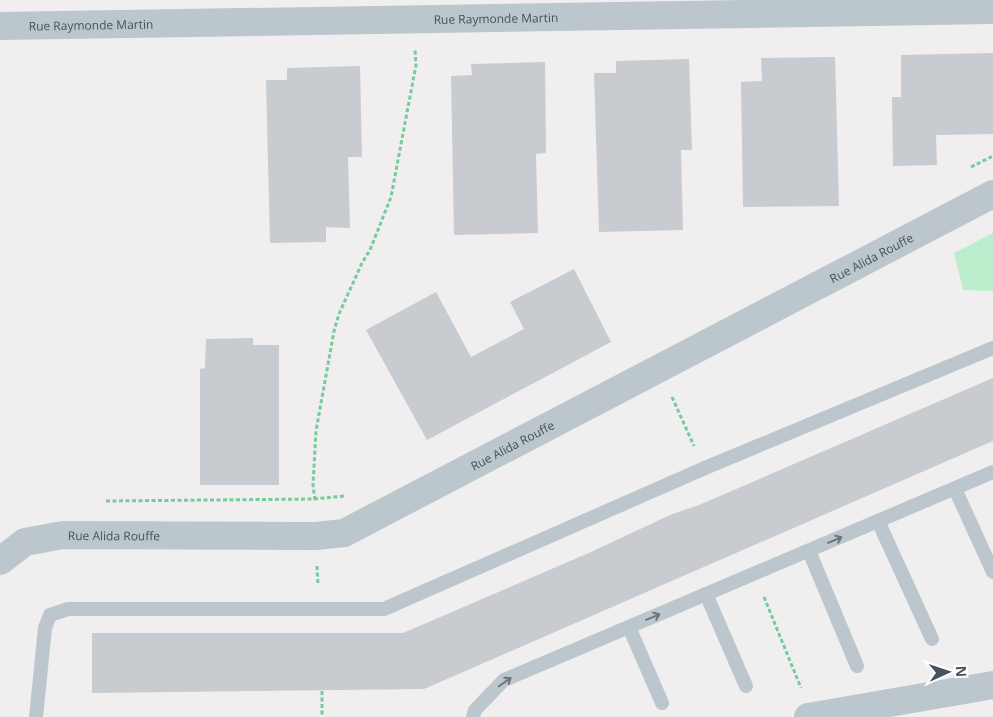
<svg xmlns="http://www.w3.org/2000/svg" width="993" height="717" viewBox="0 0 993 717" font-family="'Open Sans',sans-serif">
  <rect width="100%" height="100%" fill="#f0eeee"/>
  <path fill="#bceecd" d="M 993,233 L 993,291 L 963,290 L 954,253 Z"/>
  <g fill="#c8cbd0">
    <path d="M 993,53 L 993,134 L 936,135 L 937,165 L 893,166 L 892,97 L 901,97 L 901,55 Z"/>
    <path d="M 835,57 L 839,206 L 743,207 L 741,82 L 762,81 L 761,58 Z"/>
    <path d="M 689,59 L 692,150 L 681,150 L 683,230 L 599,232 L 594,73 L 616,73 L 616,61 Z"/>
    <path d="M 545,62 L 546,153 L 536,154 L 538,233 L 454,235 L 451,76 L 472,75 L 471,64 Z"/>
    <path d="M 360,66 L 362,157 L 348,157 L 350,228 L 326,227 L 326,242 L 270,243 L 266,80 L 287,80 L 287,68 Z"/>
    <path d="M 574,269 L 611,342 L 427,440 L 366,330 L 436,292 L 471,357 L 524,329 L 510,302 Z"/>
    <path d="M 253,338 L 253,345 L 279,345 L 279,485 L 200,485 L 200,369 L 205,368 L 206,339 Z"/>
    <path d="M 993,378 L 993,441 L 424,689 L 92,693 L 92,633 L 403,633 L 591,552 L 670,515 L 699,505 Z"/>
  </g>
  <g fill="none" stroke-linecap="round" stroke-linejoin="round">
    <g stroke="#75cb9c" stroke-width="3" stroke-dasharray="4 2.5" stroke-linecap="butt">
      <path d="M 971,167 L 993,156"/>
      <path d="M 672,397 L 694,446"/>
      <path d="M 315,500 L 313,485 L 316,431 L 334,331 L 339,314 L 362,263 L 370,250 L 391,197 L 416,65 L 415,50"/>
      <path d="M 106,501 L 314,499 L 344,496"/>
      <path d="M 317,566 L 318,585"/>
      <path d="M 764,597 L 801,688"/>
      <path d="M 322,691 L 322,717"/>
    </g>
    <g stroke="#bcc6cd" stroke-width="14">
      <path d="M 955,489 L 993,572"/>
      <path d="M 878,521 L 932,639"/>
      <path d="M 809,551 L 857,666"/>
      <path d="M 706,594 L 746,686"/>
      <path d="M 629,627 L 662,703"/>
      <path d="M 36,717 L 45,628 L 50,615 L 68,609 L 384,609 L 705,468 L 993,348"/>
      <path d="M 473,717 L 475,710 L 504,680 L 993,472"/>
    </g>
    <g stroke="#bcc6cd" stroke-width="28">
      <path id="s1" d="M 0,26 L 993,10"/>
      <path id="s2" d="M 0,561 L 25,542 L 63,535 L 316,536 L 344,533 L 993,194"/>
      <path d="M 808,717 L 993,685"/>
    </g>
  </g>
  <defs><path id="oneway-shaft" d="M-6 0H5M1.5-3L5.5 0L1.5 3" fill="none" stroke-width="1.6" stroke-linecap="round" stroke-linejoin="round" transform="scale(1.25)"/></defs>
  <g stroke="#69757d">
    <use href="#oneway-shaft" transform="translate(835 540) rotate(-23)"/>
    <use href="#oneway-shaft" transform="translate(653 617) rotate(-23)"/>
    <use href="#oneway-shaft" transform="translate(505 682) rotate(-35)"/>
  </g>
  <g text-anchor="middle" dominant-baseline="central" stroke-width="4" stroke-linejoin="round" paint-order="stroke">
    <g font-size="12" fill="#46525b" stroke="#fff">
      <text stroke="none"><textPath href="#s1" startOffset="496">Rue Raymonde Martin</textPath></text>
      <text stroke="none"><textPath href="#s1" startOffset="91">Rue Raymonde Martin</textPath></text>
      <text stroke="none"><textPath href="#s2" startOffset="946">Rue Alida Rouffe</textPath></text>
      <text stroke="none"><textPath href="#s2" startOffset="541">Rue Alida Rouffe</textPath></text>
      <text stroke="none"><textPath href="#s2" startOffset="121">Rue Alida Rouffe</textPath></text>
    </g>
  </g>
  <g transform="translate(948 672) rotate(87)" stroke="#ffffff" stroke-width="4" paint-order="stroke">
  <path d="M0-4L9 19L0 12L-9 19Z" fill="#46525b"/>
  <text y="-8" font-size="14" font-weight="bold" text-anchor="middle" fill="#46525b">N</text>
  </g>
</svg>
